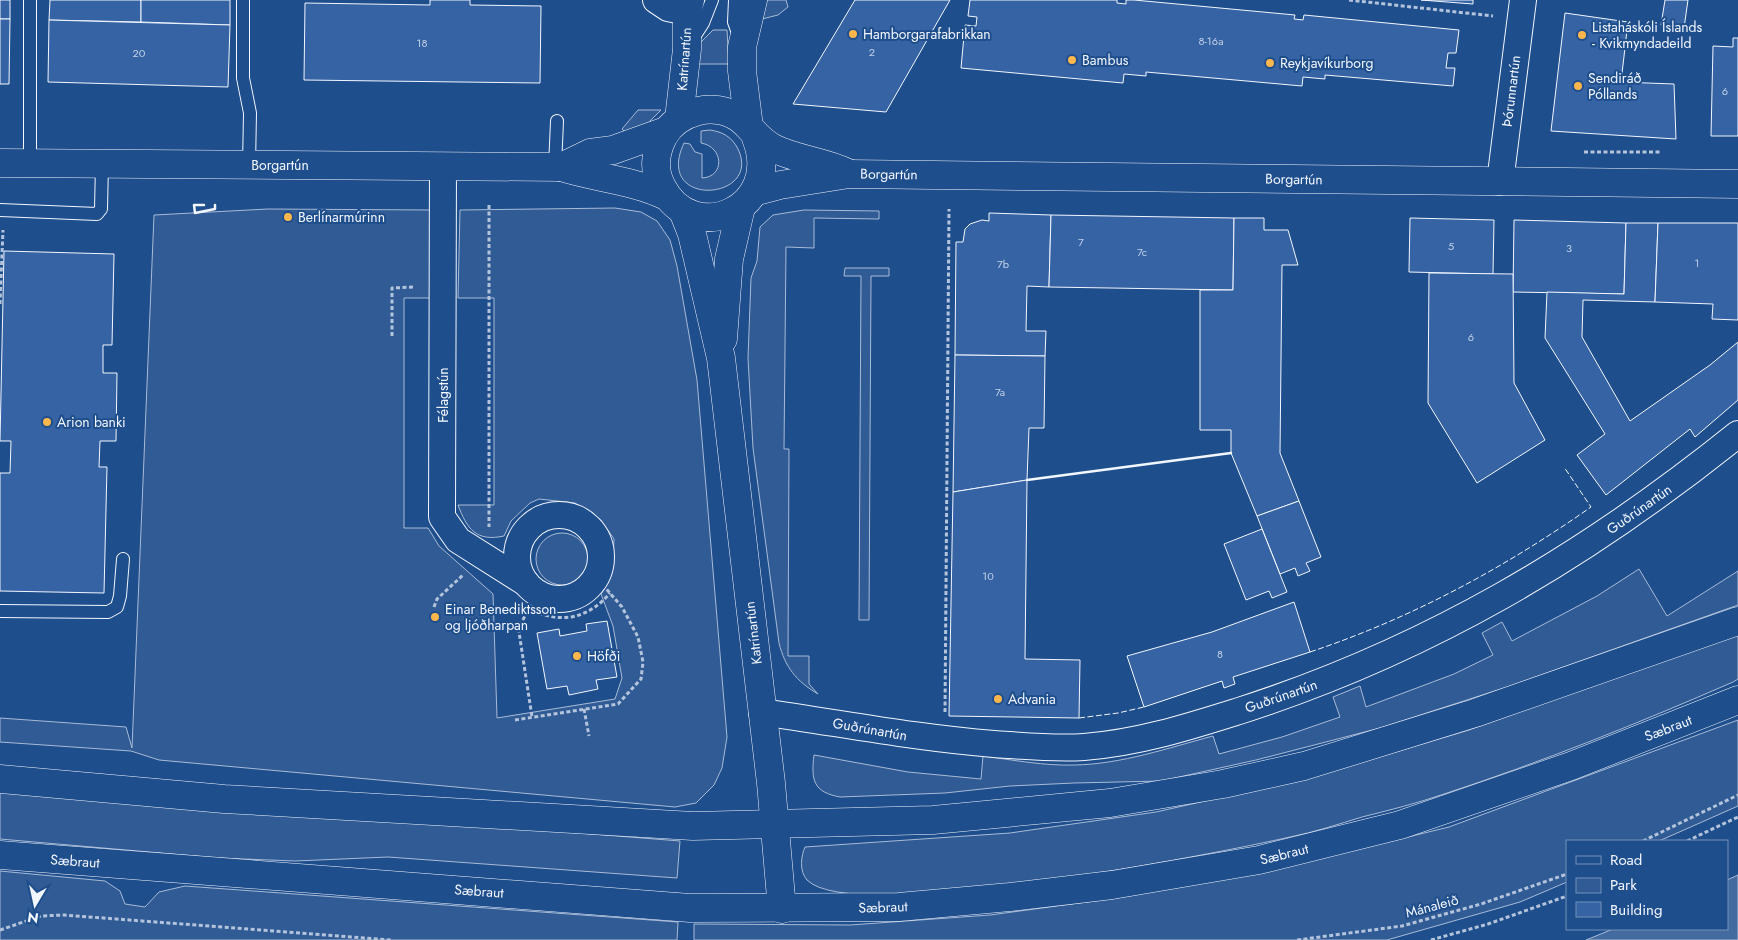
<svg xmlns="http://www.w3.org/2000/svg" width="1738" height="940" viewBox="0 0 1738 940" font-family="Jost,sans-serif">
  <rect width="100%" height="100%" fill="#1f4e8c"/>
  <g fill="#305b95" stroke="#a8bbd7">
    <path d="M 762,0 L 786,0 L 788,7 L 778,15 L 762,19 Z"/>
    <path d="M 713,30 L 727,30 L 729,64 L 695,64 L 698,45 Z"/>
    <path d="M 638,110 L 661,110 L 645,126 L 626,133 L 622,129 Z"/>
    <path d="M 710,130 C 723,132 732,137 738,149 C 763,201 653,209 684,143 L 690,144 L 695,152 L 702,154 L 702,178 C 725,177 724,147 701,143 L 701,131 Z"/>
    <path d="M 615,208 L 641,212 L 657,221 L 670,240 L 677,266 L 697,380 L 727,737 L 722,768 L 714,785 L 696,803 L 675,807 L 159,760 L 131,751 L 0,742 L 0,718 L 126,727 L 132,748 L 154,215 L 268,209 L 432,210 L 432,298 L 404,298 L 404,528 L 428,528 L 439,546 L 493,594 L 497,718 L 615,699 L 622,678 L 613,626 L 601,594 L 609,579 L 613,563 L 614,539 L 601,520 L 575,503 L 539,499 L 530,503 L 511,521 L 504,536 C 476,542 467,529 458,505 L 494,505 L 494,298 L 458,298 L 460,210 Z"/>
    <path d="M 804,210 L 879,211 L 879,219 L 814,218 L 814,248 L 786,247 L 784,449 L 789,449 L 788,656 L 809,656 L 809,684 L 818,694 C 796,681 785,667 779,643 L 753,448 L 748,358 L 751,278 L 757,261 L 760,227 L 773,215 Z"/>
    <path d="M 845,268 L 889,268 L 889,276 L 871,276 L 869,620 L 859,620 L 861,276 L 844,276 Z"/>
    <circle cx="562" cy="559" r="26"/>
    <path d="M 1639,569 L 1667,616 L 1738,571 L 1738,605 L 1507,687 L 1380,728 L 1256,760 L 1161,781 L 1074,783 L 1010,786 L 945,793 L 840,797 C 813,792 811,780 814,755 L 908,772 L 981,779 L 983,756 C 1014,760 1044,766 1075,765 C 1122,764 1168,748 1213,736 L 1219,754 L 1282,737 L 1340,717 L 1333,697 L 1360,686 L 1366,707 L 1454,674 L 1493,655 L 1482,633 L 1502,622 L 1512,641 L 1597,596 Z"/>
    <path d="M 1738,633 L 1738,679 L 1733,682 C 1639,723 1542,762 1444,794 C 1418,803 1390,810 1362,817 C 1339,824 1315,832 1290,837 C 1219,853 852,926 807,880 C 799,871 801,856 805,847 L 1010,833 L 1156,812 L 1312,777 L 1469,730 Z"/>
    <path d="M 1738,720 L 1738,806 L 1659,841 L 1567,841 L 1567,882 L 1520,902 L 1387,940 L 694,940 L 694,924 L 850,925 L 990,915 L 1117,898 L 1280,868 L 1449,827 Z"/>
    <path d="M 0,787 L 680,841 L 677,878 L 388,857 L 295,861 L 218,858 L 0,839 Z"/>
    <path d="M 0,871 L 105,881 L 120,891 L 125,904 L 145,907 L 159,892 L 185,886 L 678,922 L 677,940 L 0,940 Z"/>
  </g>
  <path fill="#446ba0" stroke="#a8bbd7" d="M 1738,875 L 1738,940 L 1586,940 L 1613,929 L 1727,929 L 1727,880 Z"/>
  <g fill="#3563a3" stroke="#f2f6ff">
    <rect x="0" y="0" width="10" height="19"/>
    <path d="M 50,0 L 141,0 L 141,22 L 49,20 Z"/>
    <path d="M 141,0 L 230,0 L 230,25 L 141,22 Z"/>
    <path d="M 430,0 L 470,0 L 470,5 L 541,6 L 540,83 L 304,80 L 305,3 L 430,5 Z"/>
    <path d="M 855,0 L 950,0 L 886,112 L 793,104 Z"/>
    <path d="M 970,0 L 1117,0 L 1117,3 L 1126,4 L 1126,0 L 1134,0 L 1295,15 L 1294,19 L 1303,20 L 1304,15 L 1459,30 L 1456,53 L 1448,53 L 1446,68 L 1455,68 L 1453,86 L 1325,75 L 1325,79 L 1303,77 L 1302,86 L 1146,72 L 1146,76 L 1124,74 L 1123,83 L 961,68 L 965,25 L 976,26 L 977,17 L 968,16 Z"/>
    <path d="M 1421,0 L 1473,0 L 1473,4 Z"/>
    <path d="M 1665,0 L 1688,0 L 1684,28 L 1661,25 Z"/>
    <path d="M 1565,13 L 1628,22 L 1621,82 L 1674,84 L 1676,139 L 1551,131 Z"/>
    <path d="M 0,19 L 10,19 L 9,84 L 0,84 Z"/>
    <path d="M 49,20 L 230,25 L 228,87 L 48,82 Z"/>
    <path d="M 1733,38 L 1738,38 L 1738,136 L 1711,136 L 1713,46 L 1733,47 Z"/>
    <path d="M 989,213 L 1051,215 L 1049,287 L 1027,286 L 1026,331 L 1046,331 L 1045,356 L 955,355 L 956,242 L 963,242 L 965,229 L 970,224 L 982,220 L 989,221 Z"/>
    <path d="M 1051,215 L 1234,218 L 1233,290 L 1049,287 Z"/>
    <path d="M 1234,218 L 1264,218 L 1264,230 L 1288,230 L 1298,265 L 1282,265 L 1280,453 L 1299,501 L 1257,516 L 1231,453 L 1231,430 L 1200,430 L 1200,290 L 1233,290 Z"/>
    <path d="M 1410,218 L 1494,220 L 1493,274 L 1409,272 Z"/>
    <path d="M 1514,220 L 1626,223 L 1624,294 L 1513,292 Z"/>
    <path d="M 1626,223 L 1658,223 L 1655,302 L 1583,300 L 1582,337 L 1630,421 L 1710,365 L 1738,342 L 1738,400 L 1695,437 L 1690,429 L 1606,495 L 1577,455 L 1605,434 L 1545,338 L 1547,292 L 1624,294 Z"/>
    <path d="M 1658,223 L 1738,223 L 1738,320 L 1712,319 L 1713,304 L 1655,302 Z"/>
    <path d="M 4,251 L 114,254 L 112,345 L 103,345 L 103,373 L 117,373 L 116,441 L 100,441 L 99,467 L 107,467 L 104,593 L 0,591 L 0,473 L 10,473 L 11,441 L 0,441 Z"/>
    <path d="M 1429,273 L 1513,274 L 1514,383 L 1545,440 L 1477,483 L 1428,403 Z"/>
    <path d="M 955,355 L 1045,356 L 1044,428 L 1029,428 L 1027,480 L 953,492 Z"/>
    <path d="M 1027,480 L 1025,659 L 1080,660 L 1079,718 L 949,716 L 953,492 Z"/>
    <path d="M 1299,501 L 1321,557 L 1306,563 L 1310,571 L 1298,576 L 1295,568 L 1280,574 L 1257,516 Z"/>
    <path d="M 1262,529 L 1287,592 L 1272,598 L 1269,591 L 1246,600 L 1224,544 Z"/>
    <path d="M 1294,602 L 1310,652 L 1233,677 L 1235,684 L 1224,688 L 1222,681 L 1144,707 L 1127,656 L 1212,632 Z"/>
    <path d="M 607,621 L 617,677 L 596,680 L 598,689 L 569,695 L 567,686 L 547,689 L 537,633 L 559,629 L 560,636 L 587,631 L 586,624 Z"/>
  </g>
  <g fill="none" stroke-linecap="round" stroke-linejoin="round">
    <g stroke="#f2f6ff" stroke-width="14">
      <g id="lane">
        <path d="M 30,0 L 30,163"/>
        <path d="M 243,0 L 243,78 L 250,113 L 249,165"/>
        <path d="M 735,0 L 734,22 L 738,33"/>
        <path d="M 692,40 L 703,23 L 712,0"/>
        <path d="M 555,167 L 557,121"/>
        <path d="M 0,210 L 97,214 L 101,209 L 102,164"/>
        <path d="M 0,611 L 108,612 L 117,607 L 120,596 L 123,559"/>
      </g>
    </g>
    <g stroke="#f2f6ff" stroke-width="28">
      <g id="street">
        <path d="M 656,0 L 668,8 L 687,12"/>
        <path d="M 443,166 L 442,517 L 458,540 L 526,583"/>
        <path d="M 1500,182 L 1523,0"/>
        <circle cx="559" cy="557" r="42"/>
        <path d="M 762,712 C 840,723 916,738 994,744 C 1024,746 1054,749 1084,747 C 1138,743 1188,727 1239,711 C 1426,651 1585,557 1738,434"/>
      </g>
    </g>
    <g stroke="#f2f6ff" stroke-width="29">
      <g id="secondary">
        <path d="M 679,119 L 687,49 L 687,12 L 690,0"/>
        <path d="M 749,127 L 742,71 L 742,47 L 753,0"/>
        <path d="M 756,138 C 784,209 693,248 662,187 C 653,171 655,153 663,137 C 677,111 714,101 739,118 C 752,128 757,139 773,148 C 797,160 824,161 848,173"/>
        <path d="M 0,163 L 561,167 C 595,178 633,180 666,196"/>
        <path d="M 561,167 L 590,153 L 613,150 L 666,131"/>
        <path d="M 754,192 L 780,185 L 849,174 L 1738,184"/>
        <path d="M 683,211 L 692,234 L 721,358 L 771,783 L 782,909"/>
        <path d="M 723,339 L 729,259 L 741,207"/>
      </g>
    </g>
    <g stroke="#f2f6ff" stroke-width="29">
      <g id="primary">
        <path d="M 0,779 L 224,799 L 693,826 L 933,820 L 1110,803 L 1223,784 L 1304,766 L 1475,713 L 1738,621"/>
        <path d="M 0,855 L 690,908 L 899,907 L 1010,897 L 1112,885 L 1259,860 L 1400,825 L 1571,766 L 1738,700"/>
      </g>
    </g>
    <g stroke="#b3c4dc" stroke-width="3" stroke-dasharray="4 2.5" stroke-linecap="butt">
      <path d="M 1349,0 L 1493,16"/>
      <path d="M 1584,152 L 1662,152"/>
      <path d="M 489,205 L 489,527"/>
      <path d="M 0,304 L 3,230"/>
      <path d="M 392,336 L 392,288 L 415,287"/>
      <path d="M 434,607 L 437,599 L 463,575"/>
      <path d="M 533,610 C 562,625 590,617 610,593"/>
      <path d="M 528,611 L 521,623 L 519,632 L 532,717"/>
      <path d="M 584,709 L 589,736"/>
      <path d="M 945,712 L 949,209"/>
      <path d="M 515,720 L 618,704 L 641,679 L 643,662 L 638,637 L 622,607 L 596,577"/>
      <path d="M 1643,841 L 1738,795"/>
      <path d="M 1687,841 L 1738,817"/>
      <path d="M 0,930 L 41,916 L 64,915 L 391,940"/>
      <path d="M 1297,940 L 1402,926 L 1481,904 L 1567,874"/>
      <path d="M 1431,940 L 1488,924 L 1567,896"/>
    </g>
    <use href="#lane" stroke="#1f4e8c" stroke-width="12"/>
    <use href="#street" stroke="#1f4e8c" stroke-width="26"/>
    <use href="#secondary" stroke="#1f4e8c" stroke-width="28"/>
    <use href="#primary" stroke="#1f4e8c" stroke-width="28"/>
    <g stroke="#f2f6ff" stroke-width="1" stroke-dasharray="6 2.5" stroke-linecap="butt">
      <path d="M 1310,652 C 1412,618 1504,568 1591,507 L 1564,467"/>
      <path d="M 1079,718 L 1118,713 L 1144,707"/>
    </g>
    <g stroke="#f2f6ff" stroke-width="2.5">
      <path d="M 204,205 L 194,205 L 195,213 L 215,209 L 215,205"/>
      <path d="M 1027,480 L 1231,453"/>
    </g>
  </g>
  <g fill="#ffb74d" stroke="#1f4e8c" stroke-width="2">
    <circle cx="853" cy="34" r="5"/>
    <circle cx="1582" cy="35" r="5"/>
    <circle cx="1072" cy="60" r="5"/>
    <circle cx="1270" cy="63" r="5"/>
    <circle cx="1578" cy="86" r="5"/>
    <circle cx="288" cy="217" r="5"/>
    <circle cx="47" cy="422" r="5"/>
    <circle cx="435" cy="617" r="5"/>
    <circle cx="577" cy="656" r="5"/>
    <circle cx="998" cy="699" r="5"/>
  </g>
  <g text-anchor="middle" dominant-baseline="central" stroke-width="4" stroke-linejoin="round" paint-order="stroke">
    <g font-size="11" fill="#c3d1e8">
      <text x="1211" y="41">8-16a</text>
      <text x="422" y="43">18</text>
      <text x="872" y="52">2</text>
      <text x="139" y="53">20</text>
      <text x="1725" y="91">6</text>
      <text x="1081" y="242">7</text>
      <text x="1451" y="246">5</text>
      <text x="1569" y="248">3</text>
      <text x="1142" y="252">7c</text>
      <text x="1697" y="263">1</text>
      <text x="1003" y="264">7b</text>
      <text x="1471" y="337">6</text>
      <text x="1000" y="392">7a</text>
      <text x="988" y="576">10</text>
      <text x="1220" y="654">8</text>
    </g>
    <g font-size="14" fill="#f2f6ff" stroke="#1f4e8c" text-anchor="start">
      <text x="1592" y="27">Listaháskóli Íslands<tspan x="1592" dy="16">- Kvikmyndadeild</tspan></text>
      <text x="863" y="34">Hamborgarafabrikkan</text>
      <text x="1082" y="60">Bambus</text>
      <text x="1280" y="63">Reykjavíkurborg</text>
      <text x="1588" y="78">Sendiráð<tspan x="1588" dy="16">Póllands</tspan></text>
      <text x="298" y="217">Berlínarmúrinn</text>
      <text x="57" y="422">Arion banki</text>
      <text x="445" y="609">Einar Benediktsson<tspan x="445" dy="16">og ljóðharpan</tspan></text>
      <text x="587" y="656">Höfði</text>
      <text x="1008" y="699">Advania</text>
    </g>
    <g font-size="14" fill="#f2f6ff" stroke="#1f4e8c">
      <text transform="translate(684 59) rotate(-86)">Katrínartún</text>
      <text transform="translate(1511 91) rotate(-83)">Þórunnartún</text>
      <text x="280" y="165">Borgartún</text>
      <text transform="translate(889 174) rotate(1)">Borgartún</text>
      <text transform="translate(1294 179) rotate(1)">Borgartún</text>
      <text transform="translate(443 395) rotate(-90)">Félagstún</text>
      <text transform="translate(1639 509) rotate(-35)">Guðrúnartún</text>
      <text transform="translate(753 633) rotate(-97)">Katrínartún</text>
      <text transform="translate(1281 696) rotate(-19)">Guðrúnartún</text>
      <text transform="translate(1668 728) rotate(-21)">Sæbraut</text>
      <text transform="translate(870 729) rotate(10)">Guðrúnartún</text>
      <text transform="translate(1284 854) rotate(-14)">Sæbraut</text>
      <text transform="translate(75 861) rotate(4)">Sæbraut</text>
      <text transform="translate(479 891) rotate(4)">Sæbraut</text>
      <text transform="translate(1432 906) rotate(-15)">Mánaleið</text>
      <text transform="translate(883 907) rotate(-2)">Sæbraut</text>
    </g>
  </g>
  <rect x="1566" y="840" width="162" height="90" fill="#1f4e8c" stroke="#7391ba"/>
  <rect x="1576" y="856" width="25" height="8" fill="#1f4e8c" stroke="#7391ba"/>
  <text x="1610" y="865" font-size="15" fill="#f2f6ff">Road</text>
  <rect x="1576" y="878" width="25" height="15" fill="#305b95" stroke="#7391ba"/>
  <text x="1610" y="890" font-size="15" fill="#f2f6ff">Park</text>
  <rect x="1576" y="902" width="25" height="15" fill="#3563a3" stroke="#7391ba"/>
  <text x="1610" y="915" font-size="15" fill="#f2f6ff">Building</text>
  <g transform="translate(35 905) rotate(189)" stroke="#1f4e8c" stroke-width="4" paint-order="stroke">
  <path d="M0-4L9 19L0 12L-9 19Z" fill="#f2f6ff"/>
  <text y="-8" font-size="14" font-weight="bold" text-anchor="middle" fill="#f2f6ff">N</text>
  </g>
</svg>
